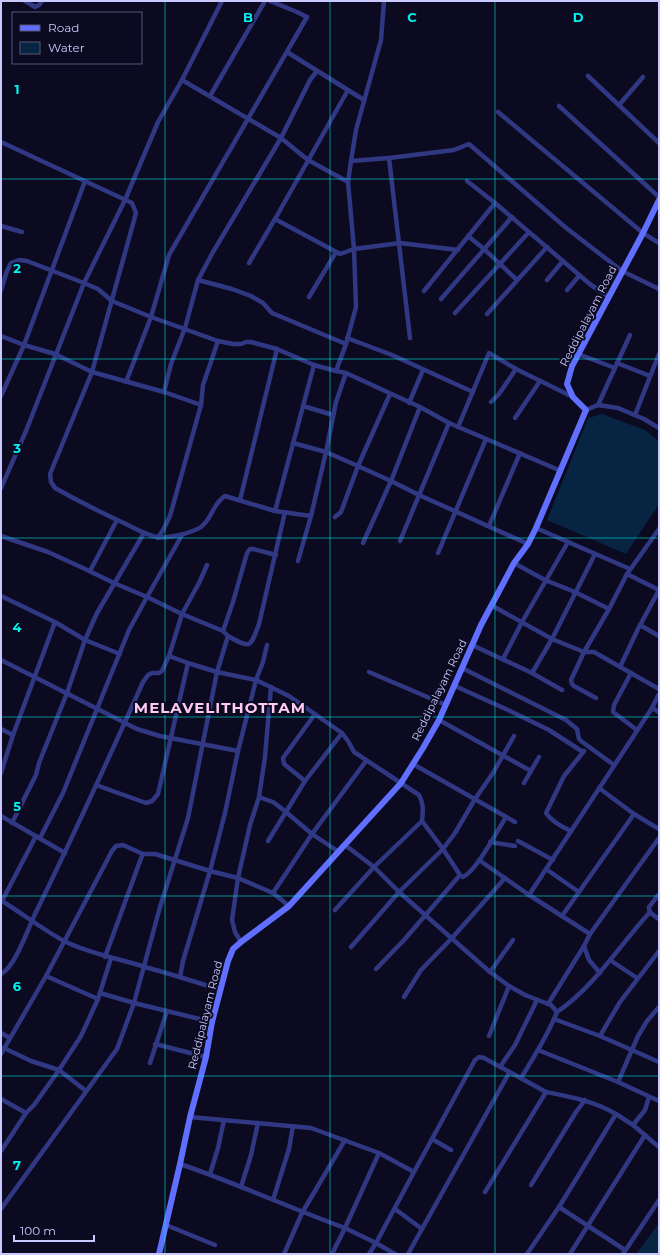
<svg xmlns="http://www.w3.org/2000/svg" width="660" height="1255" viewBox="0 0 660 1255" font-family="Montserrat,sans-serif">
  <rect width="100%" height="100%" fill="#0b0a20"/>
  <g fill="#072443">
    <path d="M 602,414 L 645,430 L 659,441 L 659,504 L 626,554 L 547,520 L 588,418 Z"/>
    <path d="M 659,1223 L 659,1254 L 636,1254 Z"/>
  </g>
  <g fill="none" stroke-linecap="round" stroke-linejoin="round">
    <g stroke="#313883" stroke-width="4.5">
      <path d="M 25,1 L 35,7 L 39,5 L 42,1"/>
      <path d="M 287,52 L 364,100"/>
      <path d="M 588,76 L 659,143"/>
      <path d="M 182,80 L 281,138 L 308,160 L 348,182"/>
      <path d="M 348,90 L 275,219 L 340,254 L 354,249 L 400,243 L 458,250"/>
      <path d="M 210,96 L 265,1"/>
      <path d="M 619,105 L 643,77"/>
      <path d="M 559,106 L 659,197"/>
      <path d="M 498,112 L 643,233 L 659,243"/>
      <path d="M 1,142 L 132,203 L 136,213 L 92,372 L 50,474 L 51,482 L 55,488 C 78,501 102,513 126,524 C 136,529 146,535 157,537 C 167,539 192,533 201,527 C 212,519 213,503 225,496 L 275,511 L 314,365"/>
      <path d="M 389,158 L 410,338"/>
      <path d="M 351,161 L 389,158 L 454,150 L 469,144 L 565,227 L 622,271 L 659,289"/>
      <path d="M 467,181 L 495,203 L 591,285 L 608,296"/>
      <path d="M 1,226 L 22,232"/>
      <path d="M 468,236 L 484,249 L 517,280"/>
      <path d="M 249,263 L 275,219"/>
      <path d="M 198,280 L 232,289 L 251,296 L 263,303 L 272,313 L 346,344"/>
      <path d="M 547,280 L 563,261"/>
      <path d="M 1,290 L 7,271 L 11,263 L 19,260 L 27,261 L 84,283 L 98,289 L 112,301 L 151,317 L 218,341 L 233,344 L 241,344 L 246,342 L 251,342 L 277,349 L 314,365 L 336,371 L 346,373 L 420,407 L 449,423 L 561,471"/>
      <path d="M 567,290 L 579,276"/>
      <path d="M 424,291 L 495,203"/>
      <path d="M 309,297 L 336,252"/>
      <path d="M 441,299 L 512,217"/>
      <path d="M 455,313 L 529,232"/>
      <path d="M 487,314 L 547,247"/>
      <path d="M 1,336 L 24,345 L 55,354 L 92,372 L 164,392 L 201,405"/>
      <path d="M 347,338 L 392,355 L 473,392"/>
      <path d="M 578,354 L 615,368"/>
      <path d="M 617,363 L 650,376"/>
      <path d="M 336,371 L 346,344 L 356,307 L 354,249 L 348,182 L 351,161 L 356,130 L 381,40 L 384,1"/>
      <path d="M 126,382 L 151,317 L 169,255 L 307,17 L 297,12 L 270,1"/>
      <path d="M 164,392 L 171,364 L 185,328 L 198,280 L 213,252 L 281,138 L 310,80 L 317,71"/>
      <path d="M 1,396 L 24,345 L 85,181"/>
      <path d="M 491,402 L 499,394 L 516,369"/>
      <path d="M 409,403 L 423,370"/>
      <path d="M 598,405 L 630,335"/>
      <path d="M 303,406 L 333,415"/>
      <path d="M 586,410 L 598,405 L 618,408 L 644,419 L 659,428"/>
      <path d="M 635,415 L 659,354"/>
      <path d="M 515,418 L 540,381"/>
      <path d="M 458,427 L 489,353 L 516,369 L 573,397"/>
      <path d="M 293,443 L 326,452 L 358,466 L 391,481 L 419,495 L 528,544"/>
      <path d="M 1,488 L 26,431 L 84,283 L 125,200 L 158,122 L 182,80 L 222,1"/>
      <path d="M 240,500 L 277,349"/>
      <path d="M 275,511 L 311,516 L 326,452 L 336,402 L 346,373"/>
      <path d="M 335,517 L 341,512 L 358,466 L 390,394"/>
      <path d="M 489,526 L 520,453"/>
      <path d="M 536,528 L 630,569"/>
      <path d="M 182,535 L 147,597 L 182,614 L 223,631"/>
      <path d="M 1,536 L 48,552 L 83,568 L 114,583 L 147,597 L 129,630 L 63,793 L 40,838"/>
      <path d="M 158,538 L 163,530 L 170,516 L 201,405 L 203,385 L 218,341"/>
      <path d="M 400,541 L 449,423"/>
      <path d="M 363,543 L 391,481 L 420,407"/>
      <path d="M 438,553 L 486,439"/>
      <path d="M 298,561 L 311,516"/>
      <path d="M 514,563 L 545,580 L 575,592 L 609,609 L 627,574 L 659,529"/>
      <path d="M 207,565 L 199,583 L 182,614 L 169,656 L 188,663 L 217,672 L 256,680 L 289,696 L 342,733 L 348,741 L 354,752 L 419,795 C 424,804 423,811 422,821 L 374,867 L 335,910"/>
      <path d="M 90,571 L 117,520"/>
      <path d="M 627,574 L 659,590"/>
      <path d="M 1,596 L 55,622 L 85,640 L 120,654"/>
      <path d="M 491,605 L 552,639 L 584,652 L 594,652 L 659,689"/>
      <path d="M 640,625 L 659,636"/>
      <path d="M 228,636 C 251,649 250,648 259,624 L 285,512"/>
      <path d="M 472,645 L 532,673 L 562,690"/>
      <path d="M 503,659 L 522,622 L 568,542"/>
      <path d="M 1,660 L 137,729 L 160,736 L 238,751"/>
      <path d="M 620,667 L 638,629 L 659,590"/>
      <path d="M 462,668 L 566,720 L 577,729 L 579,739 L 581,741 L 614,765"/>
      <path d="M 369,672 L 446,705"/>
      <path d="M 532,673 L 552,639 L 595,554"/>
      <path d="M 631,673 L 614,705 L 613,712 L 637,730"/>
      <path d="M 455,686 L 508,710 L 549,730 L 583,752"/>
      <path d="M 596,698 L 574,686 L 572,684 L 571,680 L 584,652 L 609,609"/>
      <path d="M 652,708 L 659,712"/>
      <path d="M 439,720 L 531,771"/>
      <path d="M 1,729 L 13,735"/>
      <path d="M 413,764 L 515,822"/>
      <path d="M 1,773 L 13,735 L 55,622"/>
      <path d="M 305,781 L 284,764 L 283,758 L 315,714"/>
      <path d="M 524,783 L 539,757"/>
      <path d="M 96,785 L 146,803 L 152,801 L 158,794 L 188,663"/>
      <path d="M 599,788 L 634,814 L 659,829"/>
      <path d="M 259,797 L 265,757 L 271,687"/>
      <path d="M 1,816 L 65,853"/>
      <path d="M 422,821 L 443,849 L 460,875 L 463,877 C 477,870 497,831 506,817"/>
      <path d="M 12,823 L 36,775 L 39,763 L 67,693 L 85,640 L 97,613 L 144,533"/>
      <path d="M 571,831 C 562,827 552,822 546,813 L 564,776 L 584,751"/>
      <path d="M 36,836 L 2,901 C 23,914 42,929 64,941 C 90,954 117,958 145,967 C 171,974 196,982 221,990"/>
      <path d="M 268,841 L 305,781 L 342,733"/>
      <path d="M 518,841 L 553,860"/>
      <path d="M 490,842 L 515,846"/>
      <path d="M 345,845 L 374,867 L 399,892 L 490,972 L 509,986 L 525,995 L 551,1005 L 557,1012 C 548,1035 534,1057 521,1078"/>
      <path d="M 479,860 L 529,895 L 590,934"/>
      <path d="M 546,869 L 579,892"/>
      <path d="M 273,893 L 238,878 L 250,825 L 259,797 L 273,802 L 286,812 L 312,834 L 339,852"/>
      <path d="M 659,894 L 649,907 C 648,913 655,916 659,919"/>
      <path d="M 529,895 L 652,708 L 659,694"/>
      <path d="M 289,906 L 273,893 L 312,834 L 366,761"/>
      <path d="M 562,916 L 634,814"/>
      <path d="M 351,947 L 399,892 L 443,849 L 455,833 L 475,799 L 493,773 L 514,736"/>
      <path d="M 105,957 L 140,861 L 143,854 L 155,854 L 210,871 L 238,878 L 232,920 L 235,932 L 241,942"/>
      <path d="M 610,960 L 637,978"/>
      <path d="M 376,969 L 404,940 L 460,875"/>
      <path d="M 490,972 L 513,940"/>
      <path d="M 600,973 L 589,960 L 584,946 L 590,934 L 659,838"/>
      <path d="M 1,974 C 15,967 28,929 35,914 C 73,837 108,760 143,682 L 148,675 L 152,673 L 159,673 L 162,671 L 169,656"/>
      <path d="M 46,976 L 98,999"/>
      <path d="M 180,977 L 183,961 L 210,871 L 225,813 L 238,751 L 256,680 L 263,662 L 267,645"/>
      <path d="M 100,993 L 134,1003 L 212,1022"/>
      <path d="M 404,997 L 421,970 L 452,938 L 505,878"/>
      <path d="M 548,1004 L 584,946"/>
      <path d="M 557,1012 C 595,986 619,946 650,912"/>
      <path d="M 554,1019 L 600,1036 L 659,1062"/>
      <path d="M 1,1033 L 10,1038"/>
      <path d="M 489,1036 L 509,986"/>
      <path d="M 600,1036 L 620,1002 L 659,951"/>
      <path d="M 155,1044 L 206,1057"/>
      <path d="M 4,1048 L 31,1061 L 59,1070 L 86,1091"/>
      <path d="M 538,1050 L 618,1082 L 659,1101"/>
      <path d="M 1,1054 L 46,976 L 112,851 L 116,846 L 123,845 L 143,854"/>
      <path d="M 150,1063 L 167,1011"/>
      <path d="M 500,1067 L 515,1045 L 537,1000"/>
      <path d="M 618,1082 L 638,1036 L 647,1021 L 659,1007"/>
      <path d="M 649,1097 L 645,1110 L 633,1125 L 659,1147"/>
      <path d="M 1,1099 L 26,1113 L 34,1105 L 59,1070 L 81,1036 L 98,999 L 111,958"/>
      <path d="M 616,1114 L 633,1125"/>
      <path d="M 190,1117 L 311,1128 L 379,1153 L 414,1172 L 432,1139 L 451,1150"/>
      <path d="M 432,1139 L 475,1060 L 479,1057 L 484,1058 L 546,1092 L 485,1192"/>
      <path d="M 1,1151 L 26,1113"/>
      <path d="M 379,1153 L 345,1228 L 376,1243 L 414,1172"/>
      <path d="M 180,1164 C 236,1183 290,1208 345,1228 L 332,1254"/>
      <path d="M 210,1174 L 218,1148 L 224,1120"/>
      <path d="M 531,1185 L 576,1112 L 585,1100"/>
      <path d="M 241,1187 L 251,1155 L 258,1123"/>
      <path d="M 273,1200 L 289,1149 L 293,1126"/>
      <path d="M 559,1207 L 625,1250"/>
      <path d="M 1,1209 L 117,1049 L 134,1003 L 160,907 L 188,818 L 217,672 L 228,636 L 223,631 L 233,602 L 247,553 L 250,549 L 253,549 L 276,555"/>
      <path d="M 395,1209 L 422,1229"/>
      <path d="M 166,1225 L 215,1245"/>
      <path d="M 284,1254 L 302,1213 L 345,1140"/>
      <path d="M 369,1254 L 376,1243 L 395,1254"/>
      <path d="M 408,1254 L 509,1073"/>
      <path d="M 527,1254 L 559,1207 L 616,1114 C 594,1101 571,1097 546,1092"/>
      <path d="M 570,1254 L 645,1135"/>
      <path d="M 623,1254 L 659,1200"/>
    </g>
    <path stroke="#606fff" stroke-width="6" d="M 159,1254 L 180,1164 L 190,1117 L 206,1057 L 212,1022 L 228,961 L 233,949 L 241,942 L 289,906 L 401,783 L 423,748 L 439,720 L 481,625 L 514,563 L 528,544 L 536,528 L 586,410 L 573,397 L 567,384 L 572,366 L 643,233 L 659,200"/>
  </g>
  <path fill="none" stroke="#00f4ef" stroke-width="1" stroke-opacity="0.55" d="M 165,1 L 165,1254M 330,1 L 330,1254M 495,1 L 495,1254M 1,179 L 659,179M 1,359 L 659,359M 1,538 L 659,538M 1,717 L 659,717M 1,896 L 659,896M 1,1076 L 659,1076"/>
  <g text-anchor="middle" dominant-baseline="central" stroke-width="4" stroke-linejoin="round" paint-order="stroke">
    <g font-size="11" fill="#c9c9ff" stroke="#0b0a20">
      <text transform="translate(588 316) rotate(-63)">Reddipalayam Road</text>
      <text transform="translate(439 690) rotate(-64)">Reddipalayam Road</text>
      <text transform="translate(205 1015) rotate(-76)">Reddipalayam Road</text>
    </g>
    <g font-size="15" font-weight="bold" letter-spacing="1" fill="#ffcbf2" stroke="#0b0a20">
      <text x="220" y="707">MELAVELITHOTTAM</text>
    </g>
  </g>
  <g font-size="13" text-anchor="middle" font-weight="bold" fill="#00f4ef" stroke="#0b0a20" stroke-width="4" stroke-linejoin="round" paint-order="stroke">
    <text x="248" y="22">B</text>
    <text x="412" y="22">C</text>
    <text x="578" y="22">D</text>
    <text x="17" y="94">1</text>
    <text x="17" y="273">2</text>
    <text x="17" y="453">3</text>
    <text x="17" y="632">4</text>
    <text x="17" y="811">5</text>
    <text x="17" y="991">6</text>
    <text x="17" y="1170">7</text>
  </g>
  <rect width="660" height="1255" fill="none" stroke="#c9c9ff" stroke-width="4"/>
  <rect x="12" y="12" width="130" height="52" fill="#0b0a20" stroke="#575679"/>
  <rect x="20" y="25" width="20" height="6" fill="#606fff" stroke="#575679"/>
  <text x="48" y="32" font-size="12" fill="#c9c9ff">Road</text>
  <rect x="20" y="42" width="20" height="12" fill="#072443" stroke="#575679"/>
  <text x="48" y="52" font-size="12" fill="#c9c9ff">Water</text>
  <path d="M14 1235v6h80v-6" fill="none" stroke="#c9c9ff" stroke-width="2"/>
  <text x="20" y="1235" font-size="12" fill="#c9c9ff" stroke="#0b0a20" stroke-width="3" paint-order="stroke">100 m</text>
</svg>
